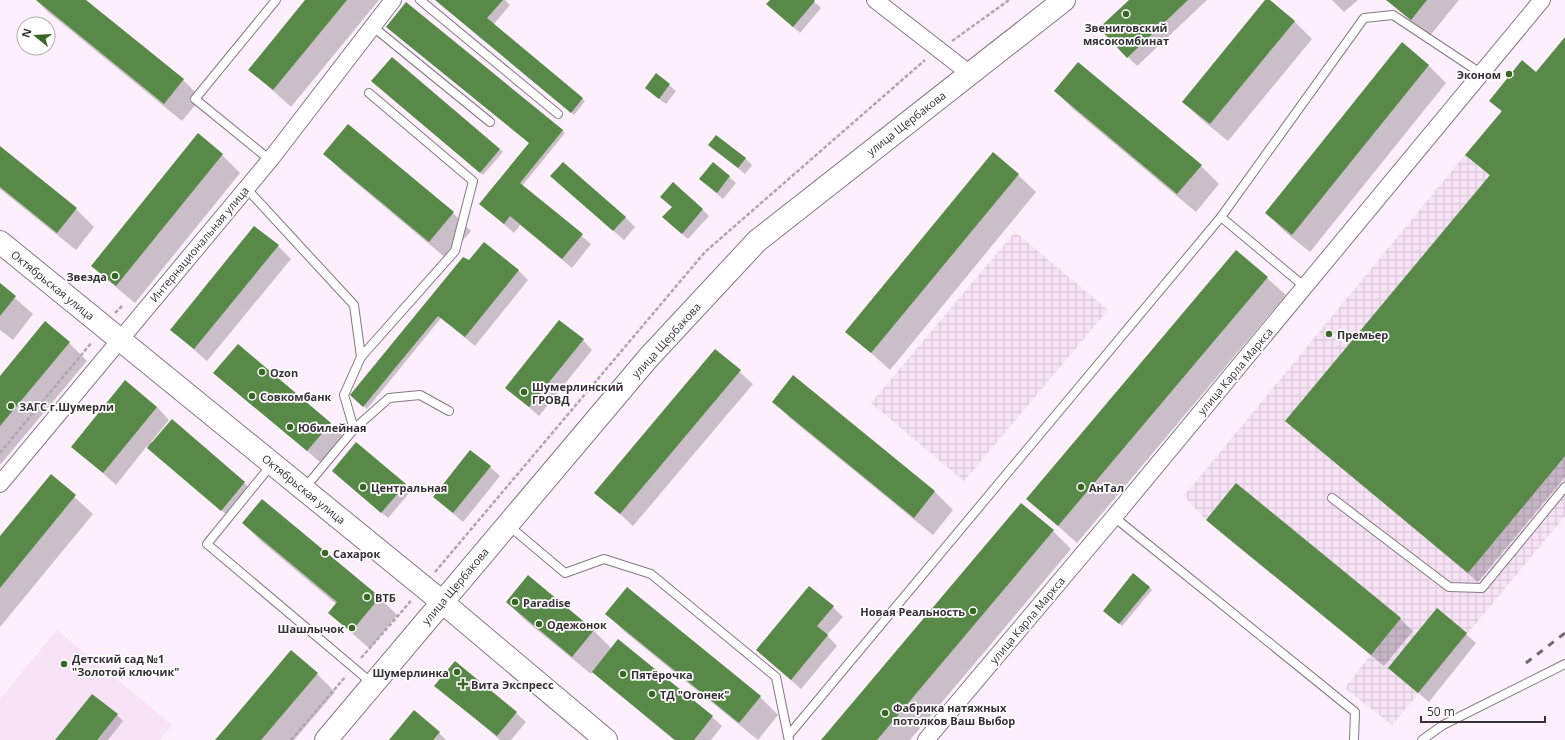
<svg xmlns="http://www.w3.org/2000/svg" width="1565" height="740" viewBox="0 0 1565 740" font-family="'Open Sans',sans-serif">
  <defs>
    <pattern id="industrial-grid" width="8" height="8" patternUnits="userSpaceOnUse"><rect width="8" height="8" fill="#f7e3f5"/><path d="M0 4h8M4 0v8" fill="none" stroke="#d4c3d3"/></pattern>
  </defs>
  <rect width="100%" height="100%" fill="#fdeffb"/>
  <path fill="#f7e3f5" d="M 57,630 L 172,725 L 159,740 L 0,740 L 0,699 Z"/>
  <g fill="url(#industrial-grid)">
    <path d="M 1565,84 L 1565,516 L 1392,725 L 1345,688 L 1371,654 L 1206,520 L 1184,496 L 1465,155 L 1490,175 Z"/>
    <path d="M 1015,232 L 1108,310 L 964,481 L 871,403 Z"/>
  </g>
  <g fill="#0003">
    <path d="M 36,0 L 85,0 L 183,80 L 201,98 L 182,121 L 48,12 Z"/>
    <path d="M 307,0 L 379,0 L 291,107 L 250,70 Z"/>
    <path d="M 436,0 L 505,0 L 510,5 L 493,25 L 585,101 L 574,115 Z"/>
    <path d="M 771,0 L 812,0 L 821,8 L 800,33 L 767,4 Z"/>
    <path d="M 1131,0 L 1207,0 L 1137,66 L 1128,57 Z"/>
    <path d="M 1267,0 L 1294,21 L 1312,39 L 1228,141 L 1201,119 L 1183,102 Z"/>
    <path d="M 1332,0 L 1358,0 L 1344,12 Z"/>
    <path d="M 1387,0 L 1459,0 L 1429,37 Z"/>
    <path d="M 1565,38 L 1565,477 L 1478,582 L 1296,430 L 1490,176 L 1467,155 L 1502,112 L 1490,101 L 1536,73 Z"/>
    <path d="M 392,58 L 503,152 L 483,175 L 375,84 Z"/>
    <path d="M 1428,65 L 1446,83 L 1310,252 L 1284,231 L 1266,213 Z"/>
    <path d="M 656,74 L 676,91 L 666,104 L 652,94 Z"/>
    <path d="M 1055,91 L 1201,166 L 1219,184 L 1196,212 L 1073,109 Z"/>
    <path d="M 562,130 L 565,133 L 522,186 L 591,244 L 572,268 L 520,225 L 514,233 L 484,207 Z"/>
    <path d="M 710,145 L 745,158 L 752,165 L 745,174 Z"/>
    <path d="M 0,147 L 76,209 L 94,227 L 76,250 L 0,189 Z"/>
    <path d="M 325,154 L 453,213 L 471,231 L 447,259 L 343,172 Z"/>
    <path d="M 222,155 L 240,173 L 135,303 L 111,283 L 93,266 Z"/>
    <path d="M 713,163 L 736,183 L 723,199 L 700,179 Z"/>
    <path d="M 1018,175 L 1036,192 L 890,370 L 847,331 Z"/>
    <path d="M 551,176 L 625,217 L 635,227 L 624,240 Z"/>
    <path d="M 702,209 L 709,216 L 688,239 L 670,224 Z"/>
    <path d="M 278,246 L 291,259 L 207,361 L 171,330 Z"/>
    <path d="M 1237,251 L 1286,295 L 1077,543 L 1028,499 Z"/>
    <path d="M 473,265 L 518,270 L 528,280 L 475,346 L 441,318 L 367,409 L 354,398 Z"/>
    <path d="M 0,285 L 33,314 L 13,340 L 0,330 Z"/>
    <path d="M 583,340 L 592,350 L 539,416 L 507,388 Z"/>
    <path d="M 69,343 L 87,361 L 0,465 L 0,377 Z"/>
    <path d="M 238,345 L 343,436 L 321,463 L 215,372 Z"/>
    <path d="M 715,350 L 753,384 L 633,526 L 596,492 Z"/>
    <path d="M 794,377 L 935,492 L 953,510 L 933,535 L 791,419 L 773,401 Z"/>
    <path d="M 157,407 L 169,420 L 151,442 L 153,443 L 172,421 L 251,489 L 228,516 L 147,446 L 116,485 L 73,446 Z"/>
    <path d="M 490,467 L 500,476 L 463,522 L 434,497 Z"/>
    <path d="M 51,476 L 93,514 L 0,627 L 0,538 Z"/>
    <path d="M 339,477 L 405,485 L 411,491 L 388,518 Z"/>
    <path d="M 1207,519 L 1400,619 L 1413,631 L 1384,666 L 1220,532 Z"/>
    <path d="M 243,523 L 379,597 L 397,615 L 370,649 L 329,613 L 336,604 L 261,541 Z"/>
    <path d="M 1053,531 L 1071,549 L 910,740 L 822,740 Z"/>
    <path d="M 528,576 L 594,631 L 612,649 L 712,717 L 722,726 L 711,740 L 674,740 L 592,672 L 591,674 L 525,620 L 507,602 Z"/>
    <path d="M 1149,587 L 1152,590 L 1122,626 L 1107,613 Z"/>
    <path d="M 833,607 L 843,617 L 827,635 L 837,646 L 801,689 L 757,650 Z"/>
    <path d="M 1437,609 L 1476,643 L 1429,702 L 1389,668 Z"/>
    <path d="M 607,614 L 760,697 L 778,715 L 758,740 L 625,632 Z"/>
    <path d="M 317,674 L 335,692 L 294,740 L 217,740 Z"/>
    <path d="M 436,685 L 516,713 L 526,722 L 511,740 L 500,740 Z"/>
    <path d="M 117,715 L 123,721 L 108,740 L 56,740 Z"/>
    <path d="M 439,733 L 446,740 L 390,740 Z"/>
  </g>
  <g fill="#598948">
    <path d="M 36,0 L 86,0 L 184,79 L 164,104 Z"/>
    <path d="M 305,0 L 347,0 L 273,90 L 248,70 Z"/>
    <path d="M 435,0 L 503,0 L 487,18 L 583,98 L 571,113 Z"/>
    <path d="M 770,0 L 814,0 L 815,1 L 793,27 L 766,4 Z"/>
    <path d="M 1129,0 L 1188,0 L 1127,58 L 1099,28 Z"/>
    <path d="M 1265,0 L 1270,0 L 1295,21 L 1210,124 L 1182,102 Z"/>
    <path d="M 1386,0 L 1427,0 L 1411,20 Z"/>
    <path d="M 406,2 L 563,130 L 520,183 L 583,234 L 562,259 L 510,216 L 504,224 L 479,204 L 529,143 L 386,27 Z"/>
    <path d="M 1565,37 L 1565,456 L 1468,573 L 1285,421 L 1490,175 L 1465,155 L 1502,111 L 1489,101 L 1522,60 L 1536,72 Z"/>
    <path d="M 1402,42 L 1429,65 L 1292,235 L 1265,213 Z"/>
    <path d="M 392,57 L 500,149 L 480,173 L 371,81 Z"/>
    <path d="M 1078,62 L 1202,165 L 1177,194 L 1054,91 Z"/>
    <path d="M 656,73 L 670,84 L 659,99 L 645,88 Z"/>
    <path d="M 348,124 L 454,212 L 429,242 L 323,154 Z"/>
    <path d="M 198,133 L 223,154 L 116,286 L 91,266 Z"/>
    <path d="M 716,135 L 746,158 L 738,168 L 708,145 Z"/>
    <path d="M 0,146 L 77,208 L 57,233 L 0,187 Z"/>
    <path d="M 993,152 L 1019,174 L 871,353 L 845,332 Z"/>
    <path d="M 563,162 L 626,217 L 613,231 L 550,176 Z"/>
    <path d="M 713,162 L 730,176 L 717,193 L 699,179 Z"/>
    <path d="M 673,182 L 703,209 L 682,234 L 662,217 L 672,207 L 660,197 Z"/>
    <path d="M 254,226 L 279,245 L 194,349 L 170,330 Z"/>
    <path d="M 484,242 L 519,270 L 465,337 L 438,316 L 363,407 L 350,395 L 463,257 L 469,260 Z"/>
    <path d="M 1236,250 L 1268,277 L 1058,526 L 1026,499 Z"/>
    <path d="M 0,283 L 16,296 L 0,316 Z"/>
    <path d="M 559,320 L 584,339 L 529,407 L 505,388 Z"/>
    <path d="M 45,321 L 70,342 L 0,426 L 0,376 Z"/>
    <path d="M 238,344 L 331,423 L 307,451 L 213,373 Z"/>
    <path d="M 715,349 L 741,370 L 620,514 L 594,493 Z"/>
    <path d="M 793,375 L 935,491 L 914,518 L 772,402 Z"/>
    <path d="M 125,380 L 157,407 L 103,473 L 71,447 Z"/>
    <path d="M 172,419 L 245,482 L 221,511 L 147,448 Z"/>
    <path d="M 356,442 L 406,484 L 381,513 L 332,471 Z"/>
    <path d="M 470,450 L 491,466 L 453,513 L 433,497 Z"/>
    <path d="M 51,474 L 76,495 L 0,588 L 0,536 Z"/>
    <path d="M 1236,483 L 1401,618 L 1371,655 L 1206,520 Z"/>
    <path d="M 262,499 L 380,597 L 351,632 L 328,613 L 337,602 L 242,523 Z"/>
    <path d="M 1021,503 L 1054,530 L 877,740 L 821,740 Z"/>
    <path d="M 1133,573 L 1150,587 L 1119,624 L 1103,611 Z"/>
    <path d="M 528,575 L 594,630 L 572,657 L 506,602 Z"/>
    <path d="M 809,586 L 834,606 L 817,626 L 828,635 L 791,680 L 756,650 Z"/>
    <path d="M 627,587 L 761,696 L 739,723 L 605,614 Z"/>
    <path d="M 1437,608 L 1467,633 L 1418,693 L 1388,668 Z"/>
    <path d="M 618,639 L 713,716 L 694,740 L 675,740 L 592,672 Z"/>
    <path d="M 291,650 L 318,673 L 261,740 L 215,740 Z"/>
    <path d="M 455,661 L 517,712 L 497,736 L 434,686 Z"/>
    <path d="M 92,694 L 118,714 L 97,740 L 55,740 Z"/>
    <path d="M 414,710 L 440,732 L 433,740 L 389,740 Z"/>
  </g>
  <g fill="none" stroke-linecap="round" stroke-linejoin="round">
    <g stroke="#857984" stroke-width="10">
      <g id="lane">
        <path d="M 420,0 L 558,114"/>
        <path d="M 372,26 L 490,122"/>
        <path d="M 270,160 L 195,99 L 276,0"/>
        <path d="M 246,188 L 354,305 L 361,357 L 344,395 L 354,429"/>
        <path d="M 1221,217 L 1305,287"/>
        <path d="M 361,357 L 455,251 L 473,181 L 369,93"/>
        <path d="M 272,464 L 207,544 L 373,684"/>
        <path d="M 304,489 L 354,429 L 389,398 L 420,395 L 449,411"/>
        <path d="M 1332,498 L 1449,587 L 1482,588 L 1565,487"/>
        <path d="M 1114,517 L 1355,712 L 1354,740"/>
        <path d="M 508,525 L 565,573 L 604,559 L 651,574 L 776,677 L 788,736"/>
        <path d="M 789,740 L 788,736 L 1221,217 L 1364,18 L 1393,15 L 1482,74"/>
        <path d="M 1422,740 L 1443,725 L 1565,664"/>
      </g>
    </g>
    <g stroke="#857984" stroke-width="18">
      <g id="street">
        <path d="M 875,0 L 969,73"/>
        <path d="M 0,484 L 270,160 L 393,0"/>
        <path d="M 926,740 L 1114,517 L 1542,0"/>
      </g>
    </g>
    <g stroke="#857984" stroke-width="24">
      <g id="secondary">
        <path d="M 0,242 L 441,601 L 606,740"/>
        <path d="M 326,740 L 649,357 L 757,241 L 1064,0"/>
      </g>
    </g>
    <g stroke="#b1a6b0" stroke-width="2.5" stroke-dasharray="4 2" stroke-linecap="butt">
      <path d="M 952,41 L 1009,0"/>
      <path d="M 115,313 L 122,306"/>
      <path d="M 0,453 L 92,342"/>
      <path d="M 435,572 L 705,252 L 925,60"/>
      <path d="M 361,658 L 410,602 L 409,600"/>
      <path d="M 291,740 L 346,676"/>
    </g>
    <use href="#lane" stroke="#fff" stroke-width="8"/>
    <use href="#street" stroke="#fff" stroke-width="16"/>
    <use href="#secondary" stroke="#fff" stroke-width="22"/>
    <path stroke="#70686f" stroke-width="3" stroke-dasharray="7 7" stroke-linecap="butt" d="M 1526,663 L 1565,633"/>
  </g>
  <g fill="#376625" stroke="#fff" stroke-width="1.5">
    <circle cx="1126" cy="14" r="4"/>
    <circle cx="1509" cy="74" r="4"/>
    <circle cx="115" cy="276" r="4"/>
    <circle cx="1329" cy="334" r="4"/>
    <circle cx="262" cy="372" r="4"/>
    <circle cx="524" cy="392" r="4"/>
    <circle cx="252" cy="396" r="4"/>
    <circle cx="11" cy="406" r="4"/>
    <circle cx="290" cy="427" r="4"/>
    <circle cx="363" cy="487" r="4"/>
    <circle cx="1081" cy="487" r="4"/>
    <circle cx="325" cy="553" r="4"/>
    <circle cx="367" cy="597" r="4"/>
    <circle cx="515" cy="602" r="4"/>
    <circle cx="973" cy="611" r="4"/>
    <circle cx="539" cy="624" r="4"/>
    <circle cx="352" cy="628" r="4"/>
    <circle cx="64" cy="664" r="4"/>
    <circle cx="457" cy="672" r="4"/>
    <circle cx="623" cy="674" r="4"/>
    <path d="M461 678h4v4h4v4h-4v4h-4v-4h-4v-4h4z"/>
    <circle cx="652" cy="694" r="4"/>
    <circle cx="885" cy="713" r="4"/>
  </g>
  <g text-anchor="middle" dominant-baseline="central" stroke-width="3.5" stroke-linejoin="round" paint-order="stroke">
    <g font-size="11" font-weight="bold" fill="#363035" stroke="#fff" text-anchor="start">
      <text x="1126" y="27" text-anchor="middle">Звениговский<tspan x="1126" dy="13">мясокомбинат</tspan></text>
      <text x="1501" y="74" text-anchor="end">Эконом</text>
      <text x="107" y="276" text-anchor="end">Звезда</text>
      <text x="1337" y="334">Премьер</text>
      <text x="270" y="372">Ozon</text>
      <text x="532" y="386">Шумерлинский<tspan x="532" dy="13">ГРОВД</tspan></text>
      <text x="260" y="396">Совкомбанк</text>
      <text x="19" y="406">ЗАГС г.Шумерли</text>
      <text x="298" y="427">Юбилейная</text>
      <text x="371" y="487">Центральная</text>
      <text x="1089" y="487">АнТал</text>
      <text x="333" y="553">Сахарок</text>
      <text x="375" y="597">ВТБ</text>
      <text x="523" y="602">Paradise</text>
      <text x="965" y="611" text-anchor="end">Новая Реальность</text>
      <text x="547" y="624">Одежонок</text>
      <text x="344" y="628" text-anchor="end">Шашлычок</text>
      <text x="72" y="658">Детский сад №1<tspan x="72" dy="13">"Золотой ключик"</tspan></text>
      <text x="449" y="672" text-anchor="end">Шумерлинка</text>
      <text x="631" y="674">Пятёрочка</text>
      <text x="471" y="684">Вита Экспресс</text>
      <text x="660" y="694">ТД "Огонек"</text>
      <text x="893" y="707">Фабрика натяжных<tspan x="893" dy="13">потолков Ваш Выбор</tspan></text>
    </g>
    <g font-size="11" fill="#363035" stroke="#fff">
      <text transform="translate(906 123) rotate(-38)">улица Щербакова</text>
      <text transform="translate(199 244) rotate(-50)">Интернациональная улица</text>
      <text transform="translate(53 285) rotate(39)">Октябрьская улица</text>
      <text transform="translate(666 340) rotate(-48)">улица Щербакова</text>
      <text transform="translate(1235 371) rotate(-50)">улица Карла Маркса</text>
      <text transform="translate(304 489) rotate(39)">Октябрьская улица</text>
      <text transform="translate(455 586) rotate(-50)">улица Щербакова</text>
      <text transform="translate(1027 620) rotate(-50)">улица Карла Маркса</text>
    </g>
  </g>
  <g transform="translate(36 36) rotate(288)"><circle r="19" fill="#ffffff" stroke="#afacae"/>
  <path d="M0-3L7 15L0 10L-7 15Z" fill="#376625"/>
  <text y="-6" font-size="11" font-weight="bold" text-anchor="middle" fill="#363035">N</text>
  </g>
  <path d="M1421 716v6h124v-6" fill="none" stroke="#363035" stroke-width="2"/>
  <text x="1427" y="716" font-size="12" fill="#363035" stroke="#ffffff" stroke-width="3" paint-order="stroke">50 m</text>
</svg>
